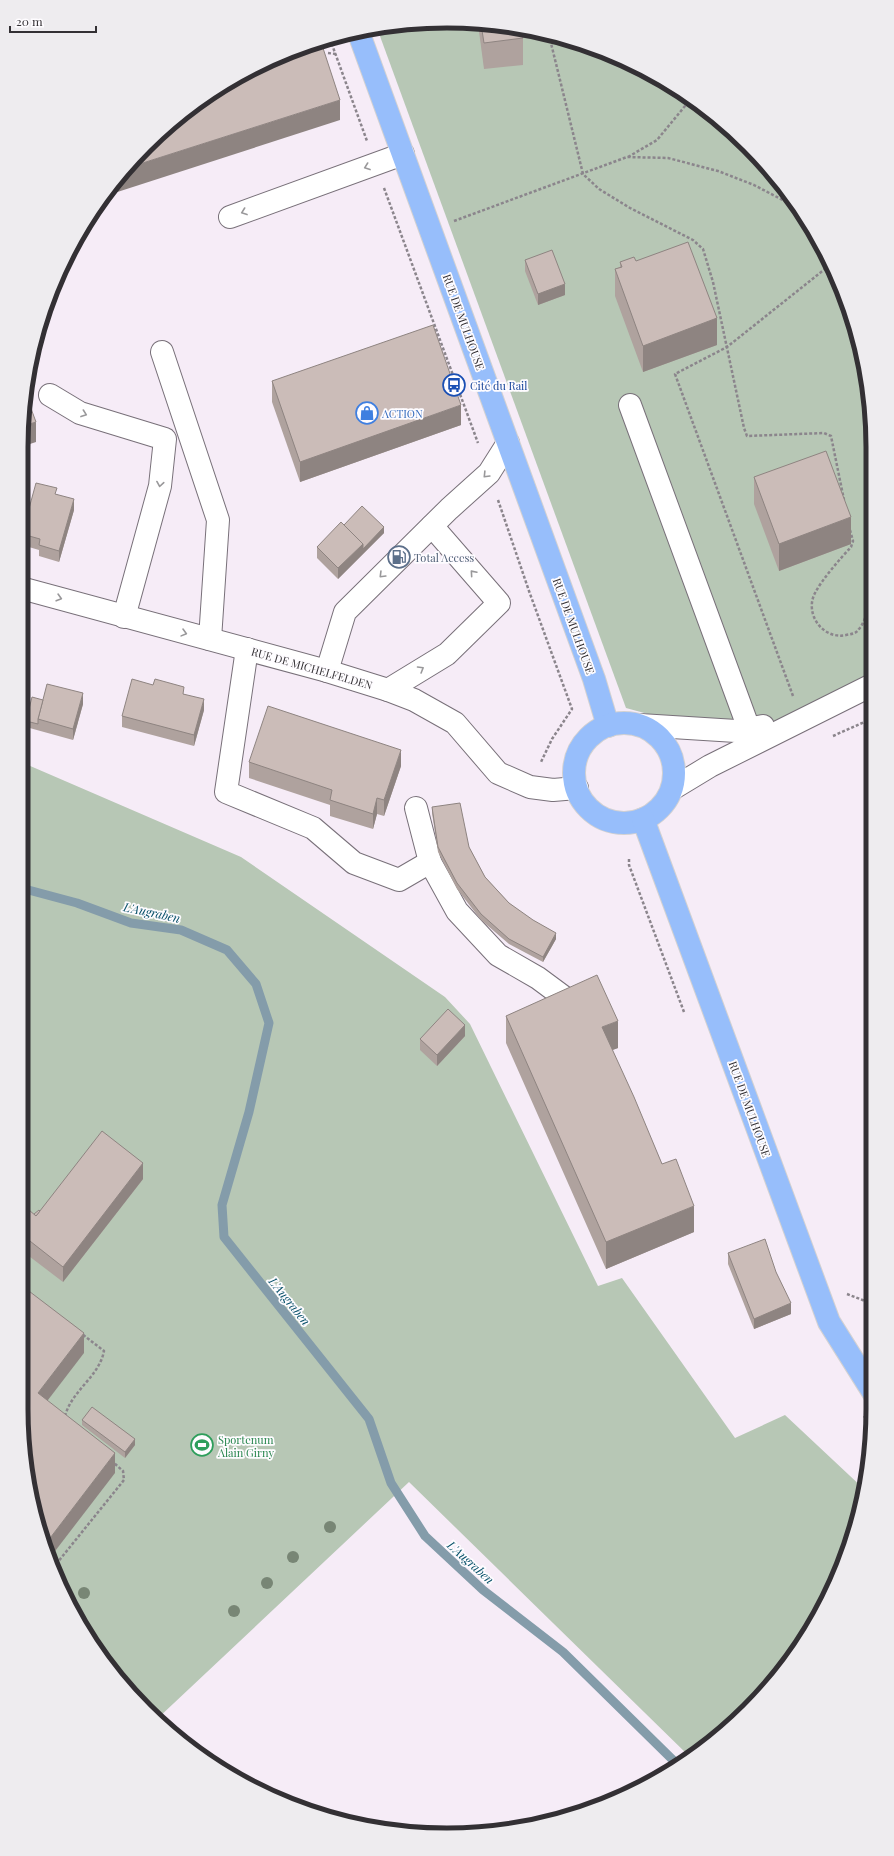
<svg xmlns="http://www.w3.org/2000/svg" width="894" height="1856" viewBox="0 0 894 1856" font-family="'Playfair Display',serif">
  <rect width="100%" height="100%" fill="#f6ecf7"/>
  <g fill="#b7c7b5">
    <path d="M 447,21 L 530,29 L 610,54 L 706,109 L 785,187 L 840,284 L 869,391 L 870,686 L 802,719 L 736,731 L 670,720 L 626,708 L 377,28 Z"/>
    <path d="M 21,762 L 241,857 L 445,997 L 470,1024 L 598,1286 L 622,1278 L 735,1438 L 785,1415 L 865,1490 L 840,1572 L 801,1645 L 748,1710 L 706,1747 L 690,1757 L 409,1482 L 157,1719 L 109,1669 L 78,1622 L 44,1546 L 21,1409 Z"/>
  </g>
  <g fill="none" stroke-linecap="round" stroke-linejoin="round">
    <path stroke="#849caa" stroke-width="9" d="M 21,888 L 77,903 L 131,923 L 181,930 L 227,950 L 256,984 L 269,1023 L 249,1112 L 222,1205 L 224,1237 L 369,1419 L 391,1483 L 425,1536 L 483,1590 L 563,1652 L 678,1765"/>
    <g stroke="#787079" stroke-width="24">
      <g id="minor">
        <path d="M 230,217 L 403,154"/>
        <path d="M 162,352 L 218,520 L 210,639"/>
        <path d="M 50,395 L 80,413 L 165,439 L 160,486 L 124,617"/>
        <path d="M 630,405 L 749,729"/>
        <path d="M 21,588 L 327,671 L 388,690 L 414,700 L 455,723 L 498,773 L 530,787 L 553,790 L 577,788"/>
        <path d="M 247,649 L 226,792 L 313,828 L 354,863 L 399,880 L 430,862 L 457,911 L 498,955 L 538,978 L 565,998"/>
        <path d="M 327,671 L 345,612 L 449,509 L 489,473 L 508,443"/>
        <path d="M 388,690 L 447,654 L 499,603 L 432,526"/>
        <path d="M 640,725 L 736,731 L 763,726"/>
        <path d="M 672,789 L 710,766 L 870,686"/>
        <path d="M 416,808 L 430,862"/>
      </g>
    </g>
    <g stroke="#d2d1d2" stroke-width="24">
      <g id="major">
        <path d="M 358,31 L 594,679 L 608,726"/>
        <circle cx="624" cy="773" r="50"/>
        <path d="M 643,819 L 829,1322 L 873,1392"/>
      </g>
    </g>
    <g stroke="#8b858c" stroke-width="2.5" stroke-dasharray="3 2" stroke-linecap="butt">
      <path d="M 549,35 L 583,174 L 599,189 L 630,208 L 693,240 L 703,249 L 713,282 L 744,428 L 747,436 L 824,433 L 831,436 L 844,500"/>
      <path d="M 330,39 L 367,141"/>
      <path d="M 328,53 L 336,54"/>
      <path d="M 628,157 L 657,140 L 690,100"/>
      <path d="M 384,188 L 478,443"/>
      <path d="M 454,221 L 627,157 L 668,158 L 718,171 L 754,185 L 796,207"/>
      <path d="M 498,500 L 529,591 L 572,709 L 552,739 L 541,762"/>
      <path d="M 850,530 L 853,541 L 851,547 C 840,559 823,578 815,593 C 804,614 823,640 846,635 C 851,634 856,634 859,629 C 866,621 868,607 870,597"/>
      <path d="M 793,696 L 675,374 L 727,347 L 830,265"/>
      <path d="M 833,736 L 871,719"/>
      <path d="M 629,859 L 629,865 L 684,1012"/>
      <path d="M 847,1294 L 873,1304"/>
      <path d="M 65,1416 C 72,1390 99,1377 104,1351 L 82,1334"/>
      <path d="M 864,1416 L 871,1425"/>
      <path d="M 53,1568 L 124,1480 L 123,1471 L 114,1463"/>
      <path d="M 86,1633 L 97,1639 L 96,1649"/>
    </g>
    <use href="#minor" stroke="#fff" stroke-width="22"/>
    <use href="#major" stroke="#97befb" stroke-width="22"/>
  </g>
  <g fill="#788675">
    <circle cx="330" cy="1527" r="6"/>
    <circle cx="293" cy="1557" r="6"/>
    <circle cx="267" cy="1583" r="6"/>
    <circle cx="84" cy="1593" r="6"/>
    <circle cx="234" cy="1611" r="6"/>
  </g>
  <g fill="#afa29e">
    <path d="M 478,24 L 522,28 L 523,38 L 523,65 L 484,69 Z"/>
    <path d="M 525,260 L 565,295 L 538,305 L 525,271 Z"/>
    <path d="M 636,261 L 717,345 L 643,372 L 615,296 L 615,269 L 620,267 L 620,262 Z"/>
    <path d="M 272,381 L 461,425 L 300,482 L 272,402 Z"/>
    <path d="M 754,477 L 851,544 L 779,571 L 754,504 Z"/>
    <path d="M 57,494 L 74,510 L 59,562 L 39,556 L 39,550 L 22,545 L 22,534 Z"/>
    <path d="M 344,525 L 384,533 L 338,579 L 317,558 L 317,547 Z"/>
    <path d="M 184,694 L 204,710 L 194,746 L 122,727 L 122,716 Z"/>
    <path d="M 43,700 L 83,704 L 73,740 L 26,727 L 26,721 Z"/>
    <path d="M 249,762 L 401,766 L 384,816 L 377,814 L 373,829 L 330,816 L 330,805 L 249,778 Z"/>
    <path d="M 432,807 L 469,847 L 485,877 L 509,903 L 556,939 L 543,962 L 509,944 L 481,920 L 457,889 L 438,852 L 432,813 Z"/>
    <path d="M 506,1016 L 618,1048 L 612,1050 L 662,1164 L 694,1232 L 606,1269 L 506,1043 Z"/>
    <path d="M 465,1036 L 437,1066 L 420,1050 L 420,1039 Z"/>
    <path d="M 143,1179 L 63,1282 L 21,1250 L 21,1220 L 40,1211 Z"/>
    <path d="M 728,1253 L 776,1272 L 791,1314 L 754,1329 L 728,1264 Z"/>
    <path d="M 82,1420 L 135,1445 L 125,1458 L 82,1425 Z"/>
  </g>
  <g fill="#8e8481">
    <path d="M 340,100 L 340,120 L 105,196 L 127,168 Z"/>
    <path d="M 565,284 L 565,295 L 538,305 L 538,294 Z"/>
    <path d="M 717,318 L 717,345 L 643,372 L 643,346 Z"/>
    <path d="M 461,405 L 461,425 L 300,482 L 300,462 Z"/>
    <path d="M 36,422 L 36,442 L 21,447 L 23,426 Z"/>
    <path d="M 74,499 L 74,510 L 59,562 L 59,551 Z"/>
    <path d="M 851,517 L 851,544 L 779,571 L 779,544 Z"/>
    <path d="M 384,527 L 384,533 L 338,579 L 338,568 L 363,544 Z"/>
    <path d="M 83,693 L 83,704 L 73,740 L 73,729 Z"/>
    <path d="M 204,699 L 204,710 L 194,746 L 194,735 Z"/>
    <path d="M 401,750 L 401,766 L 384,816 L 384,800 Z"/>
    <path d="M 377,798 L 377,814 L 373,829 L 373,814 Z"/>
    <path d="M 556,933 L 556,939 L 543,962 L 543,957 Z"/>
    <path d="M 618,1021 L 618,1048 L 602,1054 L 602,1027 Z"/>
    <path d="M 465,1025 L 465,1036 L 437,1066 L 437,1055 Z"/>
    <path d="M 143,1163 L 143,1179 L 63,1282 L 63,1267 Z"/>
    <path d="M 694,1206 L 694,1232 L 606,1269 L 606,1242 Z"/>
    <path d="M 791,1303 L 791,1314 L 754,1329 L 754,1319 Z"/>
    <path d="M 84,1333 L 84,1353 L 38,1413 L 38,1393 Z"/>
    <path d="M 135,1439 L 135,1445 L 125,1458 L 125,1452 Z"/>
    <path d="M 115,1453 L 115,1473 L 49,1559 L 44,1546 Z"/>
  </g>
  <g fill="#cbbcb8" stroke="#8e8481">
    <path d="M 481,24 L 522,28 L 523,38 L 484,43 Z"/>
    <path d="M 321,42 L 340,100 L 127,168 L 146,146 L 211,93 L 284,53 Z"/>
    <path d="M 688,242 L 717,318 L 643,346 L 615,269 L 622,267 L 620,262 L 634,257 L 636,261 Z"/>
    <path d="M 552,250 L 565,284 L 538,294 L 525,260 Z"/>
    <path d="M 433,325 L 461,405 L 300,462 L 272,381 Z"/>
    <path d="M 26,395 L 36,422 L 23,426 Z"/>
    <path d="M 826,451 L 851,517 L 779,544 L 754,477 Z"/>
    <path d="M 36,483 L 57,488 L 55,494 L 74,499 L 59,551 L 39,545 L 40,539 L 22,534 Z"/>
    <path d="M 362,506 L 384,527 L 363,549 L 363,544 L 344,525 Z"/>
    <path d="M 341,522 L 363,544 L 338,568 L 317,547 Z"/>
    <path d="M 132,679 L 153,685 L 155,679 L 184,687 L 183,694 L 204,699 L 194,735 L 122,716 Z"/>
    <path d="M 47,684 L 83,693 L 73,729 L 38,719 Z"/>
    <path d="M 32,697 L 43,700 L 38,719 L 38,724 L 26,721 Z"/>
    <path d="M 268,706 L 401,750 L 384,800 L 377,798 L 373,814 L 330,800 L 332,790 L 249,762 Z"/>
    <path d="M 460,803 L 469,847 L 485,877 L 509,903 L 533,920 L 556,933 L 543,957 L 509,939 L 481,914 L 457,883 L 438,847 L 432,807 Z"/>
    <path d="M 597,975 L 618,1021 L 602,1027 L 634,1097 L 662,1164 L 676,1159 L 694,1206 L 606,1242 L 506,1016 Z"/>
    <path d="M 448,1009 L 465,1025 L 437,1055 L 420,1039 Z"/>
    <path d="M 102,1131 L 143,1163 L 63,1267 L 21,1234 L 21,1220 L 29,1210 L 36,1216 Z"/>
    <path d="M 39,1210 L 40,1211 L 36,1216 L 34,1214 Z"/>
    <path d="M 765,1239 L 776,1272 L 791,1303 L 754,1319 L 728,1253 Z"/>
    <path d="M 21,1285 L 84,1333 L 38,1393 L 115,1453 L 44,1546 L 29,1492 L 21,1409 Z"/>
    <path d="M 92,1407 L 135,1439 L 125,1452 L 82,1420 Z"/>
  </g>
  <defs><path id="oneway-chevron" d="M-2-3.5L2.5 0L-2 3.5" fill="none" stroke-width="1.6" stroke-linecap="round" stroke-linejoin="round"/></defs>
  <g stroke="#99989a">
    <use href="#oneway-chevron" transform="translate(367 167) rotate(160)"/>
    <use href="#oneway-chevron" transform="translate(244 212) rotate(160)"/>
    <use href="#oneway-chevron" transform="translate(84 414) rotate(20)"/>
    <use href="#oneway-chevron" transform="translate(486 475) rotate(134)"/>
    <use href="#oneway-chevron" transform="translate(160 484) rotate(99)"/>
    <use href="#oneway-chevron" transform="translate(473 573) rotate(-131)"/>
    <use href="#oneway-chevron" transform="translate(382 575) rotate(135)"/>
    <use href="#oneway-chevron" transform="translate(59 598) rotate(16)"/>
    <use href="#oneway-chevron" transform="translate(184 633) rotate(15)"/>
    <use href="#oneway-chevron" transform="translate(421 669) rotate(-31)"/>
  </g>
  <defs>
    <g id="bus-ring" transform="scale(1.15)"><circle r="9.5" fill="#fefcff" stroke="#1a4fb4" stroke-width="1.5"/><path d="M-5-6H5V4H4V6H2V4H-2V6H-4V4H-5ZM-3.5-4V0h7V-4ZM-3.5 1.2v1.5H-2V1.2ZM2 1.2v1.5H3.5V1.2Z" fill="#1a4fb4"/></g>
    <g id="shop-ring" transform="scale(1.15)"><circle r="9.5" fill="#fefcff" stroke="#3f7fe0" stroke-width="1.5"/><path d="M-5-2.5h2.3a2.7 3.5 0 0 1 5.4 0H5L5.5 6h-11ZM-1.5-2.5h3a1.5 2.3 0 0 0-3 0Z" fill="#3f7fe0"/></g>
    <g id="fuel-ring" transform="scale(1.15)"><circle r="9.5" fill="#fefcff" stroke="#5c6f8a" stroke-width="1.5"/><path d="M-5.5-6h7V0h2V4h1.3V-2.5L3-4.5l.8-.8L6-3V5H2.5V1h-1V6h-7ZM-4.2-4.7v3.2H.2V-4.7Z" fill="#5c6f8a"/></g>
    <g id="stadium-ring" transform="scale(1.15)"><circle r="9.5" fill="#fefcff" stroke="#2e9e5b" stroke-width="1.5"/><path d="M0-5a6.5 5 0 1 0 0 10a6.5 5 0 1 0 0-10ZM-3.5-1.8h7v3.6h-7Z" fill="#2e9e5b"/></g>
  </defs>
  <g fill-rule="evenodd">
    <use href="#bus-ring" x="454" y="385"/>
    <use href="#shop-ring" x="367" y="413"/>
    <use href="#fuel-ring" x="399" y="557"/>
    <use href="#stadium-ring" x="202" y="1445"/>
  </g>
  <g text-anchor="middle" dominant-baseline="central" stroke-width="3.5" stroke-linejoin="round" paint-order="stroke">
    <g font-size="11" fill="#333034" stroke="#fefcff">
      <text transform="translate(464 322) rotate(70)">RUE DE MULHOUSE</text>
      <text transform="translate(574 626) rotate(70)">RUE DE MULHOUSE</text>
      <text transform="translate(312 668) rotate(16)">RUE DE MICHELFELDEN</text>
      <text transform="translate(750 1109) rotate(70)">RUE DE MULHOUSE</text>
    </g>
    <g font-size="11" fill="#164399" stroke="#fefcff" text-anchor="start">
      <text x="470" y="385">Cité du Rail</text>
    </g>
    <g font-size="11" fill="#366cbe" stroke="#fefcff" text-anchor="start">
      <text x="382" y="413">ACTION</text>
    </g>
    <g font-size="11" fill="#4e5e75" stroke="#fefcff" text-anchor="start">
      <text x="414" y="557">Total Access</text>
    </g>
    <g font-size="11" fill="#27864d" stroke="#fefcff" text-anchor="start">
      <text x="218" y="1439">Sportenum<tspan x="218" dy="13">Alain Girny</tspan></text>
    </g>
    <g font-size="12" font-style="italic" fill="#054f68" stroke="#fefcff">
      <text transform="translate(152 912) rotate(12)">L'Augraben</text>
      <text transform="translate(290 1301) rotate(51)">L'Augraben</text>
      <text transform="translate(471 1562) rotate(42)">L'Augraben</text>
    </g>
  </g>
  <path d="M0 0H894V1856H0ZM447 28H447A419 419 0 0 1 866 447V1409A419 419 0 0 1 447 1828H447A419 419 0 0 1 28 1409V447A419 419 0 0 1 447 28Z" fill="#eeecef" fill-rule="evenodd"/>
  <path fill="none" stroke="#333034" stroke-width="5" d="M447 28H447A419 419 0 0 1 866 447V1409A419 419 0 0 1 447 1828H447A419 419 0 0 1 28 1409V447A419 419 0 0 1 447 28Z"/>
  <path d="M10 26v6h86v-6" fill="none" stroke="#333034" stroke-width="2"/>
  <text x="16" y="26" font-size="12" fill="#333034" stroke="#fefcff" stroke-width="3" paint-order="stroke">20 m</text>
</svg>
